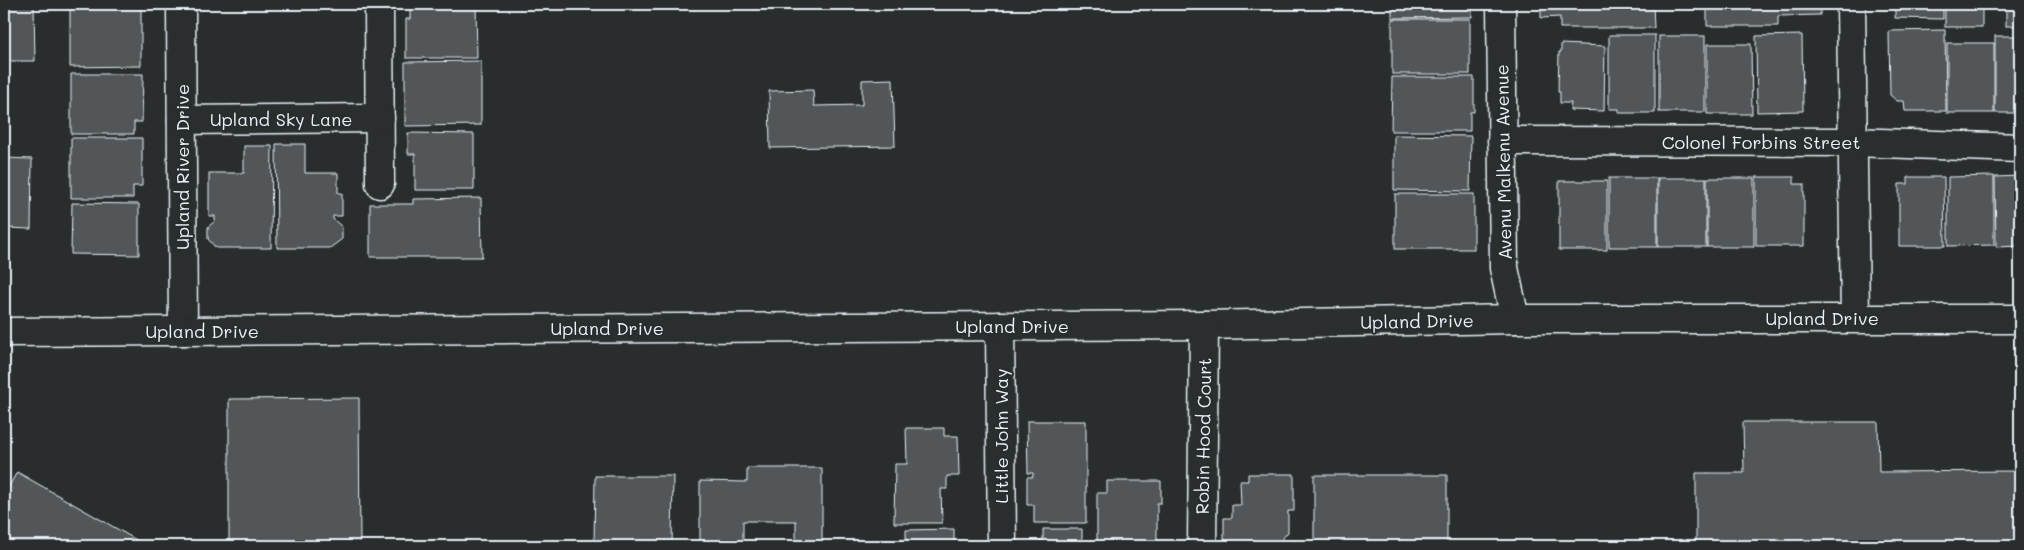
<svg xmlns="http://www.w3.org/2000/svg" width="2024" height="550" viewBox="0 0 2024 550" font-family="Mali,sans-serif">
  <rect width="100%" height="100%" fill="#2a2d2e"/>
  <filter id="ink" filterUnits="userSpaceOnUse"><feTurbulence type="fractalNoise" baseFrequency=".02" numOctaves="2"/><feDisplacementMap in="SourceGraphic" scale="10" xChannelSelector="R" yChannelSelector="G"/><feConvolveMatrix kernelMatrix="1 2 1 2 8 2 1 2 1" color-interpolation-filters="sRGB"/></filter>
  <g filter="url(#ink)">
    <g fill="#535759" stroke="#e8f1f8">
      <path d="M 4,4 L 34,4 L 35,61 L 4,61 Z"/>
      <path d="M 410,4 L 476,4 L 477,58 L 406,58 L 406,19 L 410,19 Z"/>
      <path d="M 1392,4 L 1472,4 L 1472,17 L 1392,18 Z"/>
      <path d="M 1541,4 L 1653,4 L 1654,28 L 1560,28 L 1560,17 L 1541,18 Z"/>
      <path d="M 1707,4 L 1820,4 L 1820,15 L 1778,16 L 1778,26 L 1707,26 Z"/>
      <path d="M 1895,4 L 1943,4 L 1943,19 L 1895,18 Z"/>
      <rect x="1945" y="4" width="37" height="23"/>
      <rect x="2006" y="4" width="14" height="22"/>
      <path d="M 141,5 L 141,66 L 70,67 L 70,6 Z"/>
      <rect x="1392" y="19" width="78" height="55"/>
      <path d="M 1945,30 L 1946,111 L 1905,111 L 1904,101 L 1897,101 L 1890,95 L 1889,31 Z"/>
      <path d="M 1609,35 L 1655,35 L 1655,113 L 1619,113 L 1619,109 L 1609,109 Z"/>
      <path d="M 1802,35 L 1803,111 L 1757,112 L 1756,36 Z"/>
      <rect x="1659" y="36" width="46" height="76"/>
      <rect x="1995" y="36" width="25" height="77"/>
      <rect x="1947" y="43" width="47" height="70"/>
      <path d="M 1561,44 L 1605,46 L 1604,111 L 1570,110 L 1571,103 L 1560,103 L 1560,92 L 1558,92 L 1559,52 L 1561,52 Z"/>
      <path d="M 1707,44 L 1751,44 L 1752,114 L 1707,114 Z"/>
      <path d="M 481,61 L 481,125 L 405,126 L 405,62 Z"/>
      <path d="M 71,74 L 143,74 L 142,122 L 134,122 L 134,134 L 71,134 Z"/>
      <path d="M 1392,77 L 1474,77 L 1474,112 L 1470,112 L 1470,131 L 1391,131 Z"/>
      <path d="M 893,79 L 895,146 L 770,148 L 769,91 L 813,90 L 814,106 L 862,105 L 862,80 Z"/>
      <path d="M 408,133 L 474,134 L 474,190 L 415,190 L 415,154 L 408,154 Z"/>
      <path d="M 1394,135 L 1471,136 L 1470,191 L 1394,190 Z"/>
      <path d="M 71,138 L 142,138 L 142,186 L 133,186 L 133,198 L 71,198 Z"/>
      <path d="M 276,144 L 305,144 L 305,173 L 338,173 L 338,193 L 342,193 L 342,216 L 333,216 L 333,219 L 342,227 L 342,239 L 330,248 L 277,248 Z"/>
      <path d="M 244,146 L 272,146 L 271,248 L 216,248 L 208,239 L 208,227 L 215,221 L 215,216 L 209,216 L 209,173 L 244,173 Z"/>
      <path d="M 4,158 L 32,159 L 31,229 L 4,228 Z"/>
      <path d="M 1994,176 L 1994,245 L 1948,246 L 1948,177 Z"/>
      <path d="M 2020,176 L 2020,246 L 1996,247 L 1995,177 Z"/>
      <path d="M 1756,177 L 1794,177 L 1794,184 L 1804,184 L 1804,246 L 1756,246 Z"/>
      <path d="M 1908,177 L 1944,177 L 1945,246 L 1899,246 L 1899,184 L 1908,184 Z"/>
      <rect x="1609" y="178" width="48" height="69"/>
      <rect x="1658" y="178" width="48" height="69"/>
      <rect x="1707" y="178" width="47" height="69"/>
      <rect x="1559" y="181" width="48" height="69"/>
      <rect x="1395" y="194" width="79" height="55"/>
      <path d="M 481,198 L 482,257 L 370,257 L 370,204 L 413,204 L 413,199 Z"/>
      <path d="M 72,203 L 139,204 L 139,255 L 71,254 Z"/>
      <path d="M 359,398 L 360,546 L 229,546 L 229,399 Z"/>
      <path d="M 1027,421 L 1086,421 L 1086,523 L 1034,523 L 1034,505 L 1027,505 L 1027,477 L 1033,477 L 1033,473 L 1028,473 Z"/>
      <path d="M 1743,422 L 1878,422 L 1879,472 L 2020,471 L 2020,546 L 1696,546 L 1696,473 L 1744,473 Z"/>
      <path d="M 906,428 L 944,428 L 944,436 L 958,436 L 959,476 L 947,476 L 947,489 L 941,489 L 942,523 L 894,523 L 895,464 L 907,464 Z"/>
      <path d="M 747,468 L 822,468 L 822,542 L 796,542 L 796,521 L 743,521 L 743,541 L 700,541 L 700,481 L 747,482 Z"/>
      <path d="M 17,472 L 147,546 L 4,546 L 4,495 Z"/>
      <path d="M 1248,474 L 1294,474 L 1294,511 L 1288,511 L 1288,532 L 1280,541 L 1280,546 L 1224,546 L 1224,518 L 1232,518 L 1232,505 L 1241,505 L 1240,481 L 1248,481 Z"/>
      <rect x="1314" y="475" width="133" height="71"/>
      <path d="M 595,476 L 673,476 L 672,546 L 594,546 Z"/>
      <path d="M 1107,481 L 1161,481 L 1161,503 L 1157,503 L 1157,546 L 1097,546 L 1097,493 L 1107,493 Z"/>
      <path d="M 954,529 L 954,546 L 895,546 L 895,540 L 906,540 L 906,530 Z"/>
      <path d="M 1043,529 L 1082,529 L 1082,546 L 1039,546 L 1039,540 L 1043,540 Z"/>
    </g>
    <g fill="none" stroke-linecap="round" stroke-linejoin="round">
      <g stroke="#e8f1f8" stroke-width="31">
        <g id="minor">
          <path d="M 181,4 L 183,331"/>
          <path d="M 379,4 L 380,184"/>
          <path d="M 1501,4 L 1504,268 L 1515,319"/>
          <path d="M 1851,4 L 1855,318"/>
          <path d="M 182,120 L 380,118"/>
          <path d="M 1502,141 L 1853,142 L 2020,148"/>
          <path d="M 1000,326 L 1002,546"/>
          <path d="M 4,332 L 1204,325 L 1515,319 L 2020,319"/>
          <path d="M 1202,546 L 1204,325"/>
        </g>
      </g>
      <use href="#minor" stroke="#2a2d2e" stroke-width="28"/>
    </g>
  </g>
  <g text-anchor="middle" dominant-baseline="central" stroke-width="4" stroke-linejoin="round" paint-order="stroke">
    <g font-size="18" fill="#e8f1f8" stroke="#2a2d2e">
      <text x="281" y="119">Upland Sky Lane</text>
      <text x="1761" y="142">Colonel Forbins Street</text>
      <text transform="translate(1503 162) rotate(-91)">Avenu Malkenu Avenue</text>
      <text transform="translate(182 167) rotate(-90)">Upland River Drive</text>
      <text x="1822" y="318">Upland Drive</text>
      <text transform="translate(1417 321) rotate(-1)">Upland Drive</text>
      <text x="1012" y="326">Upland Drive</text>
      <text x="607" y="328">Upland Drive</text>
      <text x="202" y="331">Upland Drive</text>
      <text transform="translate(1001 436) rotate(-90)">Little John Way</text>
      <text transform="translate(1203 436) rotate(-89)">Robin Hood Court</text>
    </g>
  </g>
  <rect width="2024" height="550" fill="none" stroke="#2a2d2e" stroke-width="20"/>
  <rect x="10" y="10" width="2004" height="530" fill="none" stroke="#e8f1f8" stroke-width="2" filter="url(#ink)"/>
</svg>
